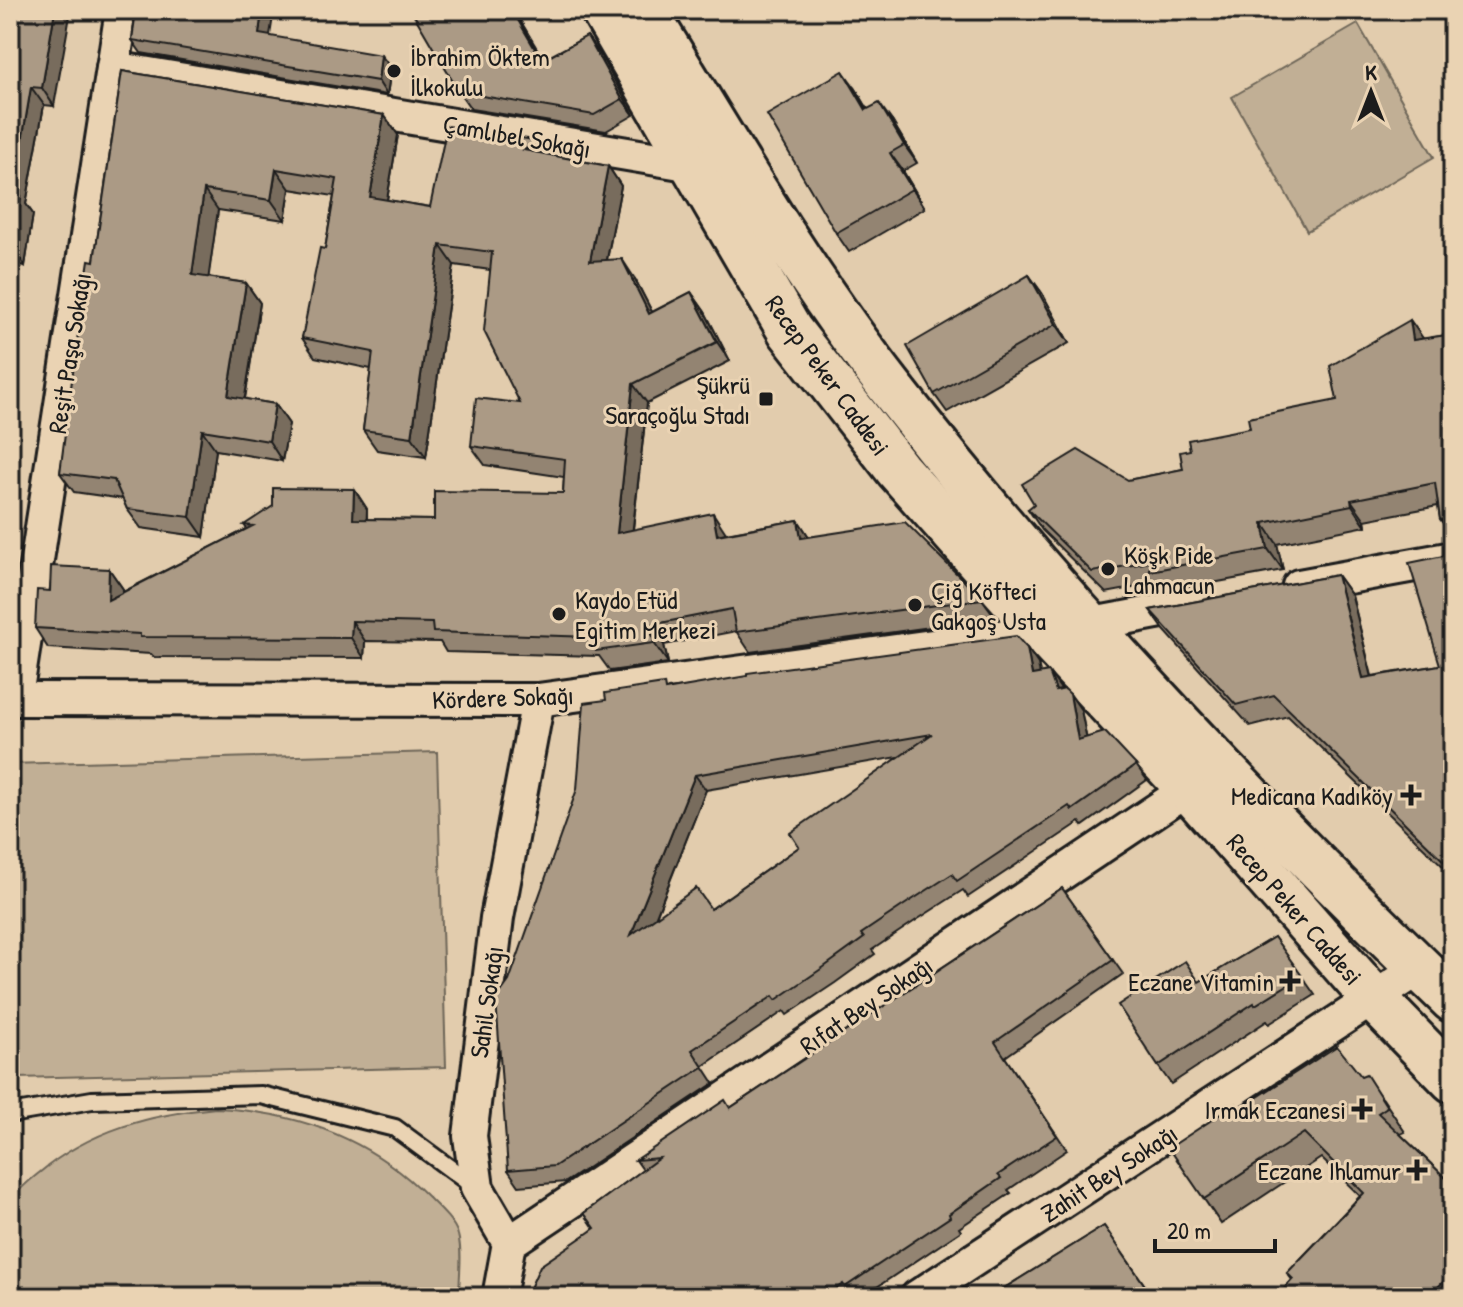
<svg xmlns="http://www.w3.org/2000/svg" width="1463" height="1307" viewBox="0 0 1463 1307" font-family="'Patrick Hand',sans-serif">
  <rect width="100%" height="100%" fill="#e2ccad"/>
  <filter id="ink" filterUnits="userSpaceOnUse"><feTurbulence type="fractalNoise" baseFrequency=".0125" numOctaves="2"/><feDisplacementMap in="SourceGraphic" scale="16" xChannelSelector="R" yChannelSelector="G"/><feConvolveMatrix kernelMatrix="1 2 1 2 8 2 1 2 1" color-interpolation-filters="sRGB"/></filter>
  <g filter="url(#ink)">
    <g fill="#c1af95" stroke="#6e6658" stroke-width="2">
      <path d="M 1358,24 L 1434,157 L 1307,231 L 1232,97 Z"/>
      <path d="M 437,752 L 446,1067 L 17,1078 L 10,764 Z"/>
      <path d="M 216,1108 C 297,1112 370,1138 428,1197 C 437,1206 455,1222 458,1235 C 463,1253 459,1278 459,1297 L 10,1297 C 10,1276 5,1221 11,1204 C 16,1191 28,1182 39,1173 C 90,1130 152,1114 216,1108 Z"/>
    </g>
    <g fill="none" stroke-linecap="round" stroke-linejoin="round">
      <g stroke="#1c1c1c" stroke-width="22">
        <path id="service" d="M 10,1114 L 92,1100 L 261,1095 L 395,1128 L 475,1187"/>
      </g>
      <g stroke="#1c1c1c" stroke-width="38">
        <g id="minor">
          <path d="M 113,68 L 693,165 L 704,158"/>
          <path d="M 1299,586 L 1453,558"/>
          <path d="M 16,696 L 122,10"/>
          <path d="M 10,699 L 538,700 L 1087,625 L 1194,605"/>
          <path d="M 509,1243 L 1206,777"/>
          <path d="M 499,1297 L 509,1243 L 477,1188 L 470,1136 L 497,918 L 538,700"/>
          <path d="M 917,1297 L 1420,968"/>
        </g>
      </g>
      <g stroke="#1c1c1c" stroke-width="50">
        <g id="secondary">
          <path d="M 603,10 L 790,331 L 898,470 L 1041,631 L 1190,790 L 1375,1000 L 1453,1080"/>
          <path d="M 644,10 C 723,138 798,269 891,388 C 1061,607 1254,808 1453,1000"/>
        </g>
      </g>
      <use href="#service" stroke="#ead3b3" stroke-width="16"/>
      <use href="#minor" stroke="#ead3b3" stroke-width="32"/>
      <use href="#secondary" stroke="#ead3b3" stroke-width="44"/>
    </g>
    <g fill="#938472" stroke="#1c1c1c" stroke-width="2" fill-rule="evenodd">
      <path d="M 10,10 L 54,106 L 44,105 L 26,204 L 33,214 L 25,266 L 10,264 Z"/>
      <path d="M 514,10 L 543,60 L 587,36 L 599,53 L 634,115 L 606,131 L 471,109 L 459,92 Z"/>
      <path d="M 130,17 L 270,36 L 391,68 L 387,95 L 141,53 L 132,40 L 134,22 Z"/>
      <path d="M 122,71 L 384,115 L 398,135 L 387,200 L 430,207 L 540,141 L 550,155 L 608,166 L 621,186 L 607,260 L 635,279 L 652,312 L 691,292 L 705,312 L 730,361 L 647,403 L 633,530 L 726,533 L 798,520 L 809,537 L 982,599 L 996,618 L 750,652 L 736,631 L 664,645 L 668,663 L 610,671 L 599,656 L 446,652 L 440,642 L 365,641 L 364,658 L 154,657 L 151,654 L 48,648 L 35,628 L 50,591 L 109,569 L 123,589 L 123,592 L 247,529 L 244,525 L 354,489 L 367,509 L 367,519 L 434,520 L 563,493 L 564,477 L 485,465 L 471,446 L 520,403 L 490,270 L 454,265 L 426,457 L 377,450 L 363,430 L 371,369 L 315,357 L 302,338 L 325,249 L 334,196 L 290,189 L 285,220 L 218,210 L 208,277 L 246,283 L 260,303 L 245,399 L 275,404 L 289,424 L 282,461 L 216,450 L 204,537 L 141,528 L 127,509 L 123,499 L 74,492 L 60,473 L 94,261 Z"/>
      <path d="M 856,89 L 868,109 L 892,121 L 917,163 L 903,171 L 925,208 L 849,252 L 836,233 Z"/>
      <path d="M 1029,275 L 1042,293 L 1069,343 L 947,412 L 934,394 Z"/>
      <path d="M 1410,320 L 1423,339 L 1453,334 L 1453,537 L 1440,519 L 1438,506 L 1365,520 L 1366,526 L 1277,544 L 1283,570 L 1164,592 L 1159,583 L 1106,593 L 1042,530 L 1028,509 L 1128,480 L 1183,469 L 1190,450 L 1250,428 L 1337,400 Z"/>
      <path d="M 1453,546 L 1453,876 L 1288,716 L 1250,726 L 1164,630 L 1150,610 L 1337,575 L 1352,596 L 1372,676 L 1440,665 L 1443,556 Z"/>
      <path d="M 1027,648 L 1038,664 L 1040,674 L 1060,688 L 1061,690 L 1070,694 L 1081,710 L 1086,737 L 1136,765 L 1147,780 L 1083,826 L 1080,822 L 968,897 L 963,890 L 915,921 L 872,950 L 875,954 L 835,983 L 787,1015 L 784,1011 L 703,1066 L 714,1083 L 566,1182 L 519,1186 L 508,1170 L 509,981 L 668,689 ZM 898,757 L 799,847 L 711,909 L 656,917 L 706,790 Z"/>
      <path d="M 1062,888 L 1123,974 L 1005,1057 L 1067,1150 L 1008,1190 L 1011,1193 L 959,1228 L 961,1231 L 862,1297 L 526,1297 L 594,1228 L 584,1213 L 643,1170 L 636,1160 L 730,1108 Z"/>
      <path d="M 1274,937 L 1315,995 L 1269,1024 L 1267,1021 L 1171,1084 L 1158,1066 L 1199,982 Z"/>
      <path d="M 1361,1076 L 1383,1099 L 1405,1132 L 1400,1134 L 1453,1185 L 1453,1297 L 1288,1297 L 1283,1290 L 1292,1280 L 1287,1273 L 1360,1196 L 1321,1158 L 1221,1224 L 1204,1199 L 1239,1109 Z"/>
      <path d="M 1104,1226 L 1153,1297 L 990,1297 Z"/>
    </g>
    <g fill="#786c5d" stroke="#1c1c1c" stroke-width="2">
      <path d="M 55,10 L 71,10 L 54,106 L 42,88 Z"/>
      <path d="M 262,10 L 274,10 L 268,48 L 259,34 Z"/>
      <path d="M 512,10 L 514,10 L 554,77 L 542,61 Z"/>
      <path d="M 587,36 L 599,53 L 634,115 L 622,99 Z"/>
      <path d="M 381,55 L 391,68 L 387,95 L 378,81 Z"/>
      <path d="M 843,71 L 856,89 L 879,129 L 866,110 Z"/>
      <path d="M 31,87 L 44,105 L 26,204 L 33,214 L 25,266 L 13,248 L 13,195 Z"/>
      <path d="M 879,103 L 892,121 L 917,163 L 904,145 Z"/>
      <path d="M 384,115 L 398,135 L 384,217 L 370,197 Z"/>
      <path d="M 890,153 L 903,171 L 925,208 L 912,189 Z"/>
      <path d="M 608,166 L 621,186 L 603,280 L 590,261 Z"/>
      <path d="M 276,169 L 290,189 L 285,220 L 271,200 Z"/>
      <path d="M 204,190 L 218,210 L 206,295 L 192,275 Z"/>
      <path d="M 440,245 L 454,265 L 426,457 L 412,437 Z"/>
      <path d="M 622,259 L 635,279 L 663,333 L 649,314 Z"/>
      <path d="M 1029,275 L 1042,293 L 1069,343 L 1056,324 Z"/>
      <path d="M 246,283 L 260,303 L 242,415 L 228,396 Z"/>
      <path d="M 691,292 L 705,312 L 730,361 L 717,342 Z"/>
      <path d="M 1410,320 L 1425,341 L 1413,340 Z"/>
      <path d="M 633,384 L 647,403 L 630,553 L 617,533 Z"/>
      <path d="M 275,404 L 289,424 L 282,461 L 269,441 Z"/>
      <path d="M 202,430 L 216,450 L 204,537 L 190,517 Z"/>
      <path d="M 354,489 L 367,509 L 366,538 L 353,519 Z"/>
      <path d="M 1351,500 L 1365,520 L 1366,526 L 1352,505 Z"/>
      <path d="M 713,513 L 726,533 L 717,535 Z"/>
      <path d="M 798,520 L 811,540 L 801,538 Z"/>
      <path d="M 1263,523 L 1277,544 L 1283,570 L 1268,549 Z"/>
      <path d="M 109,569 L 123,589 L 121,620 L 108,600 Z"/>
      <path d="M 1337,575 L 1352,596 L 1377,698 L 1363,678 Z"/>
      <path d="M 352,621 L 365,641 L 364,658 L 351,638 Z"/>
      <path d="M 650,625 L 664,645 L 668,663 L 654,643 Z"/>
      <path d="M 1027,648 L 1038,664 L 1043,691 L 1032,675 Z"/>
      <path d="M 1049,672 L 1060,688 L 1067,706 L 1056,691 Z"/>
      <path d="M 1070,694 L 1081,710 L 1090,755 L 1078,740 Z"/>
      <path d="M 695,775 L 706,790 L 642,951 L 631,935 Z"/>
    </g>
    <g fill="#ab9a85" stroke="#1c1c1c" stroke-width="2" fill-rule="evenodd">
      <path d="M 10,10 L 55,10 L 42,88 L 31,87 L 13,195 L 21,196 L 13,248 L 10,248 Z"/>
      <path d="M 131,10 L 262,10 L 259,34 L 381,55 L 378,81 L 132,40 L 135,18 L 130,17 Z"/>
      <path d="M 411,10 L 512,10 L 542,61 L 587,36 L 622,99 L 594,115 L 459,92 Z"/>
      <path d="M 122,71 L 384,115 L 370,197 L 430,207 L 447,126 L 540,141 L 524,150 L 608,166 L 590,261 L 622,259 L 649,314 L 691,292 L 717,342 L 633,384 L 617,533 L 713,513 L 717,535 L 798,520 L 801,538 L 905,522 L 982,599 L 736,632 L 732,609 L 650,625 L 654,643 L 596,651 L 593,637 L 433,632 L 432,623 L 352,621 L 351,638 L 140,637 L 140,634 L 35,628 L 37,590 L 50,591 L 51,566 L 109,569 L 108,600 L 253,526 L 244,525 L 273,506 L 273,488 L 354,489 L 353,519 L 434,520 L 434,491 L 563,493 L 565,459 L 471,446 L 476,398 L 520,403 L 484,331 L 492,252 L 440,245 L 412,437 L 363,430 L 373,352 L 302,338 L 320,248 L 325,249 L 337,179 L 276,169 L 271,200 L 204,190 L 192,275 L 246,283 L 228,396 L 275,404 L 269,441 L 202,430 L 190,517 L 127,509 L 114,480 L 60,473 L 80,318 L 89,260 L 94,261 Z"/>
      <path d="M 843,71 L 866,110 L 879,103 L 904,145 L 890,153 L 912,189 L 836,233 L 767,115 Z"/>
      <path d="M 1029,275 L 1056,324 L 934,394 L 907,346 Z"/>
      <path d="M 1410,320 L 1413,340 L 1453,334 L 1453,526 L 1440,519 L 1435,483 L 1351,500 L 1352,505 L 1263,523 L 1268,549 L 1150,571 L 1150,562 L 1092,572 L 1028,509 L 1034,504 L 1022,484 L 1078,450 L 1128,480 L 1183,469 L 1180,452 L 1190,450 L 1188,440 L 1250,428 L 1248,418 L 1337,400 L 1330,366 Z"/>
      <path d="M 1453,546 L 1453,870 L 1274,695 L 1236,705 L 1150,610 L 1337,575 L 1363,678 L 1440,665 L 1409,563 L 1443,556 Z"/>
      <path d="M 1016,636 L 1027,648 L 1032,675 L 1049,672 L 1056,691 L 1065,689 L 1070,694 L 1078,740 L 1105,732 L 1136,765 L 1072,810 L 1069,806 L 957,881 L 952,874 L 904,905 L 861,934 L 864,938 L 824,967 L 776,1000 L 773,996 L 692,1050 L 703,1067 L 555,1166 L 508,1170 L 496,999 L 509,981 L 577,789 L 584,703 L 606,700 L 605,693 L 664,684 L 665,690 L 747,676 L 747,673 ZM 932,734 L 790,833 L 799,847 L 711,909 L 696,888 L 631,935 L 695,775 Z"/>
      <path d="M 1062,888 L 1113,960 L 995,1042 L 1057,1136 L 998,1175 L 1001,1178 L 949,1214 L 950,1217 L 845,1287 L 843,1284 L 824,1297 L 526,1297 L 540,1266 L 595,1228 L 584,1213 L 659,1158 L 636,1160 L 725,1100 L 730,1108 Z"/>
      <path d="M 1274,937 L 1302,976 L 1255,1005 L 1254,1003 L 1158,1066 L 1118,1005 L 1185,961 L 1199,982 Z"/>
      <path d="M 1337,1046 L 1361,1076 L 1366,1074 L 1387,1107 L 1378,1113 L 1453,1185 L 1453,1280 L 1449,1276 L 1428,1297 L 1291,1297 L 1283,1290 L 1293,1279 L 1287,1273 L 1364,1193 L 1304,1133 L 1204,1199 L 1169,1148 L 1236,1104 L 1239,1109 Z"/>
      <path d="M 1104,1226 L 1148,1290 L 1138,1297 L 990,1297 Z"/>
    </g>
  </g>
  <g fill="#1c1c1c" stroke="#ead3b3" stroke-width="3">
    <circle cx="394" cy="71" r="8"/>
    <rect x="758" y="391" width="16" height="16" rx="4"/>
    <circle cx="1108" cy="569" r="8"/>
    <circle cx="915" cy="605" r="8"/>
    <circle cx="559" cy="614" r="8"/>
    <path d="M1407 783h8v8h8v8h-8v8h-8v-8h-8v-8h8z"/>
    <path d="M1286 969h8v8h8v8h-8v8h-8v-8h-8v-8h8z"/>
    <path d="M1358 1097h8v8h8v8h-8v8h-8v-8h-8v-8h8z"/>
    <path d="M1413 1158h8v8h8v8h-8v8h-8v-8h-8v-8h8z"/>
  </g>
  <g text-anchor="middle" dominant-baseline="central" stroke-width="6" stroke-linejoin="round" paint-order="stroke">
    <g font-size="26" fill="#1c1c1c" stroke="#ead3b3" text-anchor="end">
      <text x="410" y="56" text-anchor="start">İbrahim Öktem<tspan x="410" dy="30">İlkokulu</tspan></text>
      <text x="750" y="384">Şükrü<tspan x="750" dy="30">Saraçoğlu Stadı</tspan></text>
      <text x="1124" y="554" text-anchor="start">Köşk Pide<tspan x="1124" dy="30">Lahmacun</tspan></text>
      <text x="931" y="590" text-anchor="start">Çiğ Köfteci<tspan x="931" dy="30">Gakgoş Usta</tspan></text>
      <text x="575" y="599" text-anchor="start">Kaydo Etüd<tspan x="575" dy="30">Egitim Merkezi</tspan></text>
      <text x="1393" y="795">Medicana Kadıköy</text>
      <text x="1274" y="981">Eczane Vitamin</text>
      <text x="1346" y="1109">Irmak Eczanesi</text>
      <text x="1401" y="1170">Eczane Ihlamur</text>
    </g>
    <g font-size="26" fill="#1c1c1c" stroke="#ead3b3">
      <text transform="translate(517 136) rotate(10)">Çamlıbel Sokağı</text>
      <text transform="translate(69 353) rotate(-81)">Reşit Paşa Sokağı</text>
      <text transform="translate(828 375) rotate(54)">Recep Peker Caddesi</text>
      <text transform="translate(503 697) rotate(-2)">Kördere Sokağı</text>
      <text transform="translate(1295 909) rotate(49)">Recep Peker Caddesi</text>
      <text transform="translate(486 1002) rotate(-82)">Sahil Sokağı</text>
      <text transform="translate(866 1005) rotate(-34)">Rıfat Bey Sokağı</text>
      <text transform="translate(1109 1173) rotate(-33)">Zahit Bey Sokağı</text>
    </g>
  </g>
  <rect width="1463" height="1307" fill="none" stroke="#ead3b3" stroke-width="40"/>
  <rect x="20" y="20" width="1423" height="1267" fill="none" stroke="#1c1c1c" stroke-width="3" filter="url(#ink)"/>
  <g transform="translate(1371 92)" stroke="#ead3b3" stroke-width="6" paint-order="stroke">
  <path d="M0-6L14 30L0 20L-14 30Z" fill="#1c1c1c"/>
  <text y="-12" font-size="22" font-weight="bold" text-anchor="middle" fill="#1c1c1c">K</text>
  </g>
  <path d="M1155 1239v12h120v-12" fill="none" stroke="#1c1c1c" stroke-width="4"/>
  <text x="1167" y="1239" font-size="24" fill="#1c1c1c" stroke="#ead3b3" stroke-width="6" paint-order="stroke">20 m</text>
</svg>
